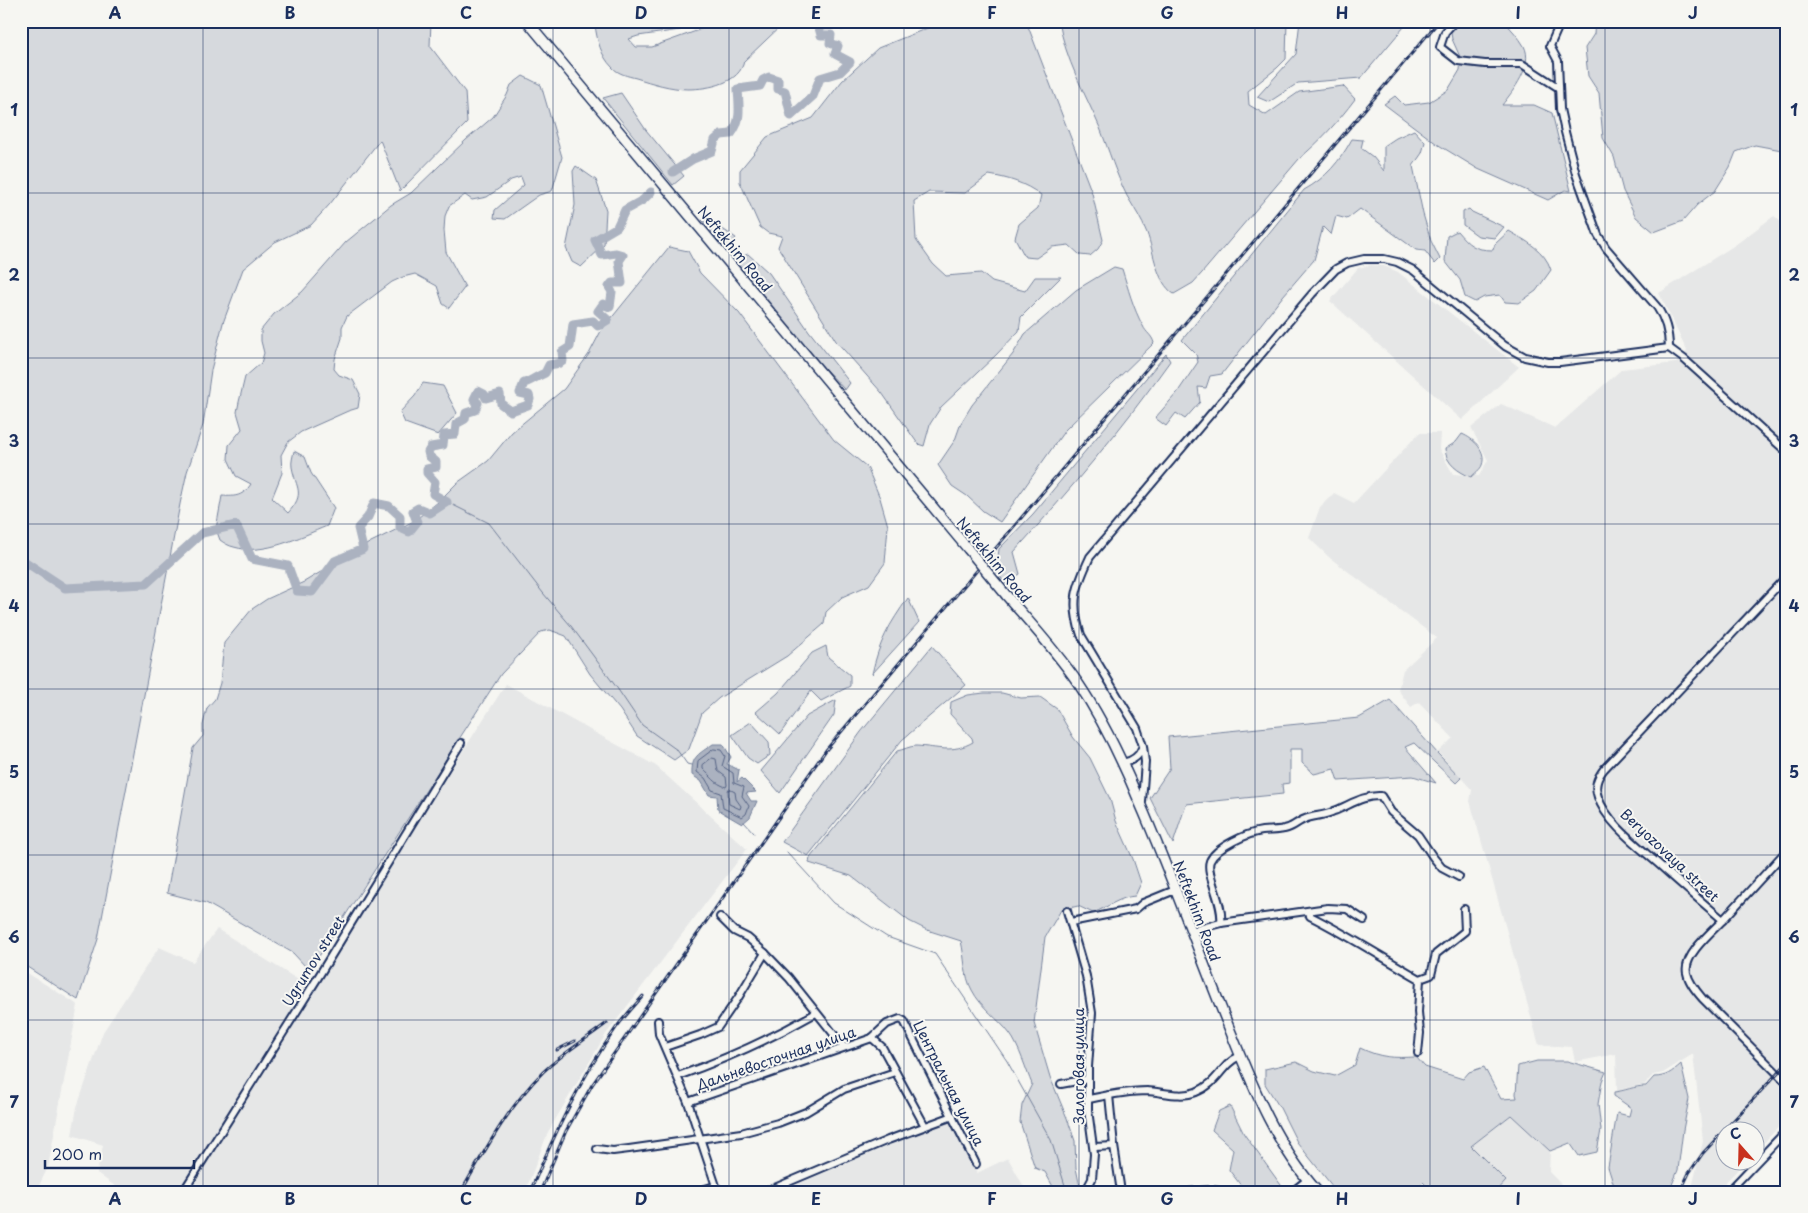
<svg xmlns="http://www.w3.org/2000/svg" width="1808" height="1213" viewBox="0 0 1808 1213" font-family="'Playpen Sans',sans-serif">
  <rect width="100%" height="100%" fill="#f6f6f2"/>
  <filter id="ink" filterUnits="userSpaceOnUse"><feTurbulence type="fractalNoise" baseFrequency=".02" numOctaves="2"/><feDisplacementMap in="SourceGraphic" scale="10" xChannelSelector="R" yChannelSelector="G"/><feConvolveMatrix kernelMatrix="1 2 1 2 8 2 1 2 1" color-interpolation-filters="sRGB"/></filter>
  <g filter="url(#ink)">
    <g fill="#e6e7e7">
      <path d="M 1774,216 L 1787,227 L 1787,1118 L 1756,1151 L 1756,1130 L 1726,1130 L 1726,1160 L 1746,1161 L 1716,1192 L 1691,1192 L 1703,1141 L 1693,1054 L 1663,1073 L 1653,1075 L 1645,1084 L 1617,1091 L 1616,1054 L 1575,1062 L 1572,1047 L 1539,1045 L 1470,801 L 1472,790 L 1438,752 L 1453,738 L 1419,702 L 1411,707 L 1398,690 L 1403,670 L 1437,638 L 1330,558 L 1309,538 L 1320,507 L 1334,493 L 1354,503 L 1419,433 L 1440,433 L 1439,449 L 1453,474 L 1479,476 L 1488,460 L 1471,428 L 1501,404 L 1555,428 L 1622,369 L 1676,363 L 1687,351 L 1659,293 L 1735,245 Z"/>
      <path d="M 1371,265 L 1384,266 L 1398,272 L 1519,367 L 1462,420 L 1330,301 L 1358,268 Z"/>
      <path d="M 506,684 L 656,766 L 747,849 L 606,1034 L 548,1132 L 525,1192 L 123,1192 L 97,1173 L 103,1145 L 72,1135 L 77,1107 L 103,1032 L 159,947 L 193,962 L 217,929 L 308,986 L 317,979 Z"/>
      <path d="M 21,969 L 78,1005 L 48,1167 L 36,1192 L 21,1192 Z"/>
      <path d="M 1511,1115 L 1550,1151 L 1549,1172 L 1569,1192 L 1496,1192 L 1506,1181 L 1471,1146 Z"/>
      <path d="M 952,1119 L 977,1173 L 1008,1158 L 1027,1192 L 779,1192 Z"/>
    </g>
    <g fill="#d6d9dd" stroke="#78849e">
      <path d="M 21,21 L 431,21 L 430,46 L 465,92 L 467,123 L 400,191 L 380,140 L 330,204 L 311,225 L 275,242 L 243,269 L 223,323 L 211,370 L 203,425 L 187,472 L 180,504 L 98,939 L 78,1000 L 21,963 Z"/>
      <path d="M 598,21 L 698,21 L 680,30 L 638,36 L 629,39 L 636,47 L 652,47 L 699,30 L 716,21 L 786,21 L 744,61 C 740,83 709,89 688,89 C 671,89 652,83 636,78 C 628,76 618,74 612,67 C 601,56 597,40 595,25 Z"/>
      <path d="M 945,21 L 1026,21 L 1092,193 L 1103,240 L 1098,249 L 1090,256 L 1080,255 L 1069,245 L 1052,247 L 1036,258 L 1025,257 L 1015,238 L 1019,224 L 1038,208 L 1041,195 C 1025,183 1008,178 989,175 L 965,193 L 929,192 L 914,201 L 916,240 L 933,264 L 946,276 L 981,273 L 992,282 L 1025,291 L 1035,277 L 1061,277 L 1021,317 L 1019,331 L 996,355 L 941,407 L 930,424 L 924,446 L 918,444 L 882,393 L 836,341 L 778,247 L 782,236 L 768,233 L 760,227 L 740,182 L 740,170 L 767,137 L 813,118 L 842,81 L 878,48 Z"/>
      <path d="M 1059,21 L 1287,21 L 1286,59 L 1277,68 L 1248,91 L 1249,105 L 1266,115 L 1299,92 L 1343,86 L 1355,99 C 1338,122 1320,141 1299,159 L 1202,273 L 1193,283 L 1174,294 C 1156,282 1154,252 1147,233 C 1142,220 1134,208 1127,196 C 1116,174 1109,151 1100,128 C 1085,93 1065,59 1059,21 Z"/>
      <path d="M 1300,21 L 1409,21 L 1361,78 L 1298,83 L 1269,102 L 1257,97 L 1296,54 Z"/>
      <path d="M 1449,21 L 1504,21 C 1511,29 1519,37 1524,46 C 1534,65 1513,91 1502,105 L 1534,105 L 1552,113 L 1571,191 L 1565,190 L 1548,200 L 1478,169 L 1437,144 L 1384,104 L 1395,96 L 1404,105 L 1429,102 L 1448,90 L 1460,70 L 1461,59 L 1452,39 Z"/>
      <path d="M 1595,21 L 1787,21 L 1787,151 L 1755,145 L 1736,152 L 1730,167 L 1715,191 L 1697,205 L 1683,221 L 1654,232 L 1636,217 L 1623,191 L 1614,157 L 1603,138 L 1599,93 L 1588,76 L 1585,48 L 1594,34 Z"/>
      <path d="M 523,76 L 541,85 L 562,157 L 552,191 L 539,195 L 505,219 L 494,218 L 495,210 L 524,185 L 521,177 L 511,180 L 487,197 L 472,200 L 465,195 L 449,206 L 445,216 L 444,230 L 446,252 L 465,287 L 449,308 L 443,304 L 437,286 L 415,274 L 403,277 L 392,282 L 347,316 L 342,327 L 342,338 L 335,359 L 334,369 L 339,375 L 353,380 L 360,394 L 358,408 L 348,411 L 301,432 L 288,442 L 281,455 L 282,473 L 272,498 L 288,513 C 306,493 296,489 292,467 C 291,462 293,456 294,451 L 305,457 L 311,473 L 334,508 L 327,526 C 300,537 263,556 234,547 C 229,546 224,543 220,540 L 216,529 L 222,496 C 236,497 243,496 251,484 L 236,476 L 228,459 L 229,445 L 242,429 L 237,412 L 239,402 L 245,377 L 261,363 L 264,353 L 261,341 L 261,330 L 274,314 L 302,292 L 346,242 L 391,205 L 411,193 L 466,140 L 493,117 L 507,95 L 511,85 Z"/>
      <path d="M 621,93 L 646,130 L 684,176 L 673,185 L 603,98 Z"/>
      <path d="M 1414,130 L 1425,142 L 1422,153 L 1413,166 L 1423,214 L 1431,241 L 1440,259 L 1435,264 L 1425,251 L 1416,250 L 1360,209 L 1347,219 L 1336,216 L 1331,235 L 1323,227 L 1314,260 L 1283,296 L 1222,374 L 1210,376 L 1206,388 L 1198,387 L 1200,402 L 1185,419 L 1176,413 L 1166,426 L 1155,418 L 1177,393 L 1198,362 L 1196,354 L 1182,340 L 1304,190 C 1326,178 1340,161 1352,139 L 1363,140 L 1361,148 L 1373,157 L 1384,171 L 1384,146 L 1396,138 Z"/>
      <path d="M 576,166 L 596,180 L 606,210 L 604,245 L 581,267 L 572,262 L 566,248 L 575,205 L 573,171 Z"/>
      <path d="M 1469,209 L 1472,212 L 1504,227 L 1495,238 L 1478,236 L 1463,225 L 1463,212 Z"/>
      <path d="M 702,220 L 718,226 L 736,238 L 731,244 L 741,257 L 748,254 L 769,273 L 809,331 L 850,383 L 845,390 L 807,350 Z"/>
      <path d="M 1457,231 C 1469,245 1474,250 1493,250 L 1495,244 L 1509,231 C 1526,241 1545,250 1551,270 L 1536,291 L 1519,303 L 1505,302 L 1500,295 L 1484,297 L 1475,302 L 1465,297 L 1460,280 L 1445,261 L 1447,236 Z"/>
      <path d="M 669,247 L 688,251 L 700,273 L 739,313 L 834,440 L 867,467 L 880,498 L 888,526 L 885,563 L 869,585 L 842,597 L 826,612 L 824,624 L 787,656 L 719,698 L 702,713 L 689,749 L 674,760 L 637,736 L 620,710 L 590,674 L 566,636 L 550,630 L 541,632 L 501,674 L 314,964 L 306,967 L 293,953 L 206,903 L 167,893 L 193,748 L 203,736 L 203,725 L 207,708 L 215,699 L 220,683 L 224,643 L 252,609 L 267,599 L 304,582 L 371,542 L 414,521 L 438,502 L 457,483 L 488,461 L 512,432 L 564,389 L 589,354 L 601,331 Z"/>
      <path d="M 1114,267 L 1122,269 C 1128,288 1133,308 1143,326 C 1146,333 1152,335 1154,343 L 1065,430 L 1000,522 L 983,511 L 967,496 L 952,486 L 938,465 L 955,440 L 961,423 L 972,405 L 1013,354 L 1025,334 L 1076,290 Z"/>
      <path d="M 1166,354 L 1170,361 C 1122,429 1069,491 1014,552 L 1020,574 L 1006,584 L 989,563 L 998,557 L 999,549 L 1033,514 Z"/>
      <path d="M 423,383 L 443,386 L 457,413 L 438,435 L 405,423 L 400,412 L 415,396 Z"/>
      <path d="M 1462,434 C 1474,439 1487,451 1482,465 C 1481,469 1474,474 1471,477 C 1459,472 1446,464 1445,449 L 1456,442 Z"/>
      <path d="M 908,598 L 919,622 L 872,674 C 879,642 889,625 908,598 Z"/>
      <path d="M 826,646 L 828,657 L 850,675 L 850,686 L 821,701 L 811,691 L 780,734 L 756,712 L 778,693 L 812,653 Z"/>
      <path d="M 932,646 L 966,685 L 902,740 L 808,856 L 782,842 L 861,732 Z"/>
      <path d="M 984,693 L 1002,693 L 1021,698 L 1040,697 L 1057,709 L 1073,737 L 1090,758 L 1110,799 L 1116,821 L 1133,859 L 1141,883 L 1135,896 C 1120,897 1108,907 1093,913 L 1078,906 L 1061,910 L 1045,937 L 1034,1023 L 1050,1077 L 1067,1118 L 1075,1141 L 1076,1168 L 1081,1192 L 1056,1192 L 1045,1172 L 1035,1168 L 1020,1122 L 1022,1105 L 1032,1084 C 1026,1070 1019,1046 1010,1034 C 999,1019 981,1008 972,990 C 964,976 965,957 961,941 L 927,930 L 909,921 L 851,876 L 809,863 L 810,858 L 897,751 C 903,750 910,746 916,746 C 938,747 952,754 973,742 L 972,738 L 950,714 L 951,702 L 968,695 Z"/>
      <path d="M 836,700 L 834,715 L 780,793 L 761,771 L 807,716 Z"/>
      <path d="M 1390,700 L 1438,754 L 1461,778 L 1456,783 L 1414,743 L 1405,747 L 1436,783 L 1413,776 L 1338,781 L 1334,769 L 1314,774 L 1302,763 L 1302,749 L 1290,749 L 1290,783 L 1282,784 L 1283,794 L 1186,804 L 1173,844 L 1150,798 L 1170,768 L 1168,737 L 1359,718 Z"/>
      <path d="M 751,722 L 769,742 L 770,755 L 757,764 L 748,758 L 732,735 Z"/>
      <path d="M 1360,1048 C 1381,1058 1393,1058 1416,1057 L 1425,1067 L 1463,1079 L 1469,1072 L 1484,1067 L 1501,1099 L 1517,1098 L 1516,1094 L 1518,1066 L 1537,1061 L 1567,1061 L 1606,1072 L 1602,1081 L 1598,1104 L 1601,1130 L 1597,1152 L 1579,1156 L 1570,1143 L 1550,1151 L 1511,1115 L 1471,1146 L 1506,1181 L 1496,1192 L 1433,1192 L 1423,1182 L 1414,1192 L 1337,1192 L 1297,1142 L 1280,1108 L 1265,1084 L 1265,1069 L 1296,1062 L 1314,1071 L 1335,1076 L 1355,1065 Z"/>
      <path d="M 1681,1064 L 1689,1099 L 1683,1130 L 1678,1170 L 1669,1192 L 1616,1192 L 1608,1167 L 1617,1113 L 1629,1116 L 1631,1108 L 1614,1096 L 1614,1092 C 1625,1091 1634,1086 1646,1086 L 1654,1077 C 1666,1077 1672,1072 1681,1064 Z"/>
      <path d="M 1230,1106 L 1244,1134 L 1286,1192 L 1246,1192 L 1229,1170 L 1233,1149 L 1212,1130 L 1219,1111 Z"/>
    </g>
    <path fill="#abb2c0" stroke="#717e99" d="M 713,744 L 723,744 L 731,757 L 727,764 L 739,770 L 737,782 L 742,778 L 756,792 L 746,793 L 751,801 L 757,801 L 750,817 L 742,824 L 718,810 L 717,796 L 709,795 L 701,781 L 692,775 C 691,756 699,754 713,744 Z"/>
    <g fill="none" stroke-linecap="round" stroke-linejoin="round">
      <g stroke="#556385" stroke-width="1">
        <path d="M 714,749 L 721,750 L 725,756 L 722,766 L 733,773 L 734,783 L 744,787 L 742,796 L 749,806 L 746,814 L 742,817 L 723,808 L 721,793 L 712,790 L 705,778 L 697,772 L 698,761 Z"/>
        <path d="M 712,758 L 716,759 L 718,771 L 726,777 L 727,785 L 726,787 C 714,783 712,777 703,769 L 703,765 Z"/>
        <path d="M 729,789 L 735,792 L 736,799 L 741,806 L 740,809 L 729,804 L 728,792 Z"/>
      </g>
      <g stroke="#717e99" stroke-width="1">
        <path d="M 447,502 L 489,523 L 543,593 L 571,626 L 617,688 L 642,725 L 677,750 L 687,764 L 691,765"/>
        <path d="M 744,822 L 754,833"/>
        <path d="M 787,852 L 834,903 L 887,937 L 935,954 L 1007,1061 L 1051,1140 L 1067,1192"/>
      </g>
      <g stroke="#abb2c0" stroke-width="9">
        <path d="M 839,21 L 842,26 L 849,21"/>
        <path d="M 673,172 L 693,159 L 712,151 L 715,140 L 721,135 L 731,134 C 742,121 739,106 738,89 L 760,86 L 763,80 L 769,77 L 778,80 L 778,89 L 785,91 L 791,116 L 813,96 L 820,78 L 840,72 L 850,62 L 835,54 L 838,46 L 830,43 L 831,35 L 821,35 L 819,28 L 822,21"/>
        <path d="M 21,559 L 65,588 L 146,584 L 202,533 L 236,525 L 252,559 L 288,566 L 297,591 L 312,592 L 335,561 L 363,549 L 358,528 L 368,517 L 374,503 L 389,506 L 400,516 L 400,528 L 409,532 L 417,522 L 413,511 L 418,508 L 430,513 L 447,502 L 433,494 L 435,482 L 427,473 L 427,469 L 436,467 L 436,462 L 429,456 L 428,452 L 431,447 L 443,445 L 444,435 L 455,434 L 456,424 L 465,419 L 466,413 L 475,410 L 478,403 L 474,399 L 478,391 L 484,394 L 486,398 L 500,394 L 501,404 L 511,411 L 528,405 L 530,399 L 529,395 L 520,393 L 524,383 C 532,381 537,376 545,373 L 549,365 L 560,363 L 563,361 L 562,352 L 570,347 L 573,324 L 593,321 L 598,326 L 608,320 L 598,311 L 603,304 L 610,307 L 612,292 L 609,287 L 612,283 L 622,283 L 619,261 L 623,255 L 616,253 L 602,255 L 595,240 L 617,227 L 625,210 L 643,200 L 651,192"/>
      </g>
      <g stroke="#1b2f5e" stroke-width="10">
        <g id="minor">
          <path d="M 1455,21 L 1445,32 L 1440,47 L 1458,61 L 1485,64 L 1522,64 L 1559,88"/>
          <path d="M 1561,21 L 1550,46 L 1558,61 L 1560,109 L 1565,132 L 1576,174 L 1598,235 L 1606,248 L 1657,307 C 1666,320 1669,332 1669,348"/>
          <path d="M 1669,348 L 1684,359 L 1787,452"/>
          <path d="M 1787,576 L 1604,769 C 1597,778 1594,786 1598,797 C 1606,823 1642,849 1662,867 C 1682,885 1702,902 1723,920 C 1711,932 1683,956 1687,973 C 1689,983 1697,992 1703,999 L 1787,1083"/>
          <path d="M 1123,763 C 1132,761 1139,757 1142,748"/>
          <path d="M 1142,802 L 1145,762 L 1143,746 L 1137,728 L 1081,635 C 1070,602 1076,587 1090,557 L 1312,294 L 1336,269 L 1347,263 L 1364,259 L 1384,259 L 1397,262 L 1413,270 L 1505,346 L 1525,357 L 1548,362 L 1560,362 L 1669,348"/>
          <path d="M 1067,911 L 1086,976 L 1092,1013 L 1088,1067 L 1088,1110 L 1094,1154 L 1092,1179 L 1085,1192"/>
          <path d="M 1309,911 L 1310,916 C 1348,935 1383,958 1420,979 L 1431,975 L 1436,954 L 1465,931 L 1464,909"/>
          <path d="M 720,917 L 734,931 L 748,938 L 765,953 L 789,978 L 844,1047"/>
          <path d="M 1723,920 L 1787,850"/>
          <path d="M 1071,922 L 1136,909 L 1143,903 L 1175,890"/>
          <path d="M 1221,923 C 1224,903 1205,874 1210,861 C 1216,847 1248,833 1262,831 C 1270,830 1280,831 1288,828 C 1294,826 1299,821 1305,819 C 1315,815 1325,816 1334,811 C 1350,805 1363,795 1381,796 L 1391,812 L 1418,835 L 1433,857 L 1442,868 L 1459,877"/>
          <path d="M 1191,931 L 1221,923 L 1328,908 L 1347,909 L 1364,920"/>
          <path d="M 658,1021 L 659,1034 L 688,1102 L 718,1192"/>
          <path d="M 872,1038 L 887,1024 L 900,1019 L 904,1021 L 976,1164"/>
          <path d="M 872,1038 L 882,1047 L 925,1126"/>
          <path d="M 665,1047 L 700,1035 L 718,1027 L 738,998 L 765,953"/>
          <path d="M 1418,1053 L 1420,1033 L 1418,1012 L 1420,979"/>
          <path d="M 678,1076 C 726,1059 771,1039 816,1013"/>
          <path d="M 1061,1084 L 1088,1079"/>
          <path d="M 1109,1095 L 1114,1146 L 1121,1192"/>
          <path d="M 1089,1099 C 1108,1095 1127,1091 1147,1091 C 1163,1092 1181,1098 1196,1092 C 1218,1084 1221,1064 1240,1056"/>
          <path d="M 688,1102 L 872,1038"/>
          <path d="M 1094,1147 L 1114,1146"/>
          <path d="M 597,1149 L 613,1151 L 629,1149 L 741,1133 L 778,1123 L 806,1112 L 844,1089 L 895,1072"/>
          <path d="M 183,1192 L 317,979 L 461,743"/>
          <path d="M 695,1192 L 715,1186"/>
          <path d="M 765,1192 L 888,1140 L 953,1116"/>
          <path d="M 1188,1192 L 1211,1190 L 1228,1192"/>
          <path d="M 1292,1192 L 1307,1180"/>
          <path d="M 1728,1192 L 1787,1130"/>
        </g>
      </g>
      <g stroke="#1b2f5e" stroke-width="12">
        <g id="major">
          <path d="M 527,21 L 968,549"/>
          <path d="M 1006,595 C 1031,624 1057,652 1078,683 C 1103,720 1122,760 1139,801 C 1172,876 1199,954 1230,1030 C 1253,1087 1276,1146 1318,1192"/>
        </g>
      </g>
      <use href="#minor" stroke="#f6f6f2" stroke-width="6"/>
      <use href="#major" stroke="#f6f6f2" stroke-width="9"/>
      <g stroke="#1b2f5e" stroke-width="3">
        <g id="rail">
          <path d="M 557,1050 L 575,1041"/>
          <path d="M 461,1192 C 485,1150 509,1106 543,1072 C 562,1054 586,1039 607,1023"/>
          <path d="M 530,1192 C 554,1135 580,1079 616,1028 C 624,1017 634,1006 643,996"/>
          <path d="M 540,1192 L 566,1131 L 592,1085 L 826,750 L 1439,21"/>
          <path d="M 1680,1192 L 1689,1173 L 1703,1153 L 1787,1063"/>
        </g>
      </g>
      <use href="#rail" stroke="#f6f6f2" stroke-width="1" stroke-dasharray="4" stroke-linecap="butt"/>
      <g stroke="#1b2f5e" stroke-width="12" stroke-linecap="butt">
        <path id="major-bridge" d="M 968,549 L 1006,595"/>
      </g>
      <use href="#major-bridge" stroke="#f6f6f2" stroke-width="9"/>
    </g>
  </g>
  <path fill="none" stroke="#1b2f5e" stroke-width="1" stroke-opacity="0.55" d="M 203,21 L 203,1192M 378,21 L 378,1192M 553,21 L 553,1192M 729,21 L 729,1192M 904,21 L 904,1192M 1079,21 L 1079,1192M 1255,21 L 1255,1192M 1430,21 L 1430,1192M 1605,21 L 1605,1192M 21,193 L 1787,193M 21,358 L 1787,358M 21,524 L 1787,524M 21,689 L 1787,689M 21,855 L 1787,855M 21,1020 L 1787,1020"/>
  <g text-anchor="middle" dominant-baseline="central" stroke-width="4" stroke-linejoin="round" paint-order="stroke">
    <g font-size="14" fill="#1b2f5e" stroke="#f6f6f2">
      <text transform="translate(735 249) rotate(50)">Neftekhim Road</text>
      <text transform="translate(994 560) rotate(50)">Neftekhim Road</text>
      <text transform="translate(1670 855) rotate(43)">Beryozovaya street</text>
      <text transform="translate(1197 911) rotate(69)">Neftekhim Road</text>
      <text transform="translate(313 961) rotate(-58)">Ugrumov street</text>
      <text transform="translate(776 1058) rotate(-19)">Дальневосточная улица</text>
      <text transform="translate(1078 1066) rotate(-90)">Залоговая улица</text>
      <text transform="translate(949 1083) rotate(63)">Центральная улица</text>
    </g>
  </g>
  <rect width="1808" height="1213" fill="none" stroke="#f6f6f2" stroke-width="55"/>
  <g transform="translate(1740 1146) rotate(340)"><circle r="24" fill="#f6f6f2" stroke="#9ea6b7"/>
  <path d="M0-4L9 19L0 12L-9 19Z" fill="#c8321e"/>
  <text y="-8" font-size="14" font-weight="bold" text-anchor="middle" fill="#1b2f5e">С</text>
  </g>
  <path d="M45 1160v8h149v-8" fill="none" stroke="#1b2f5e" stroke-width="2.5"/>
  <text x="52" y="1160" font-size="15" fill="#1b2f5e" stroke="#f6f6f2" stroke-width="4" paint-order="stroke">200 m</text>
  <rect x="28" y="28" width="1752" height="1158" fill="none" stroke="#1b2f5e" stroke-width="2"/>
  <g font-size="16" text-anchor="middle" font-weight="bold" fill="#1b2f5e">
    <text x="115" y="19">A</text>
    <text x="290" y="19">B</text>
    <text x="466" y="19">C</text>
    <text x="641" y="19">D</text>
    <text x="816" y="19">E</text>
    <text x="992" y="19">F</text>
    <text x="1167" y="19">G</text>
    <text x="1342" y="19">H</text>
    <text x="1518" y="19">I</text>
    <text x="1693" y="19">J</text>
    <text x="14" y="116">1</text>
    <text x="1794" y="116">1</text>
    <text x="14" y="281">2</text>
    <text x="1794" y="281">2</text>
    <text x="14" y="447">3</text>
    <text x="1794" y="447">3</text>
    <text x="14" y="612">4</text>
    <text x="1794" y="612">4</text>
    <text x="14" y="778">5</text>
    <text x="1794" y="778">5</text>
    <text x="14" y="943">6</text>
    <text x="1794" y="943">6</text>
    <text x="14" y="1108">7</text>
    <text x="1794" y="1108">7</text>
    <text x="115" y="1205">A</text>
    <text x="290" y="1205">B</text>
    <text x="466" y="1205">C</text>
    <text x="641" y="1205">D</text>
    <text x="816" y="1205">E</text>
    <text x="992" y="1205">F</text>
    <text x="1167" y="1205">G</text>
    <text x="1342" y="1205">H</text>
    <text x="1518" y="1205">I</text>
    <text x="1693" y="1205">J</text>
  </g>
</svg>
